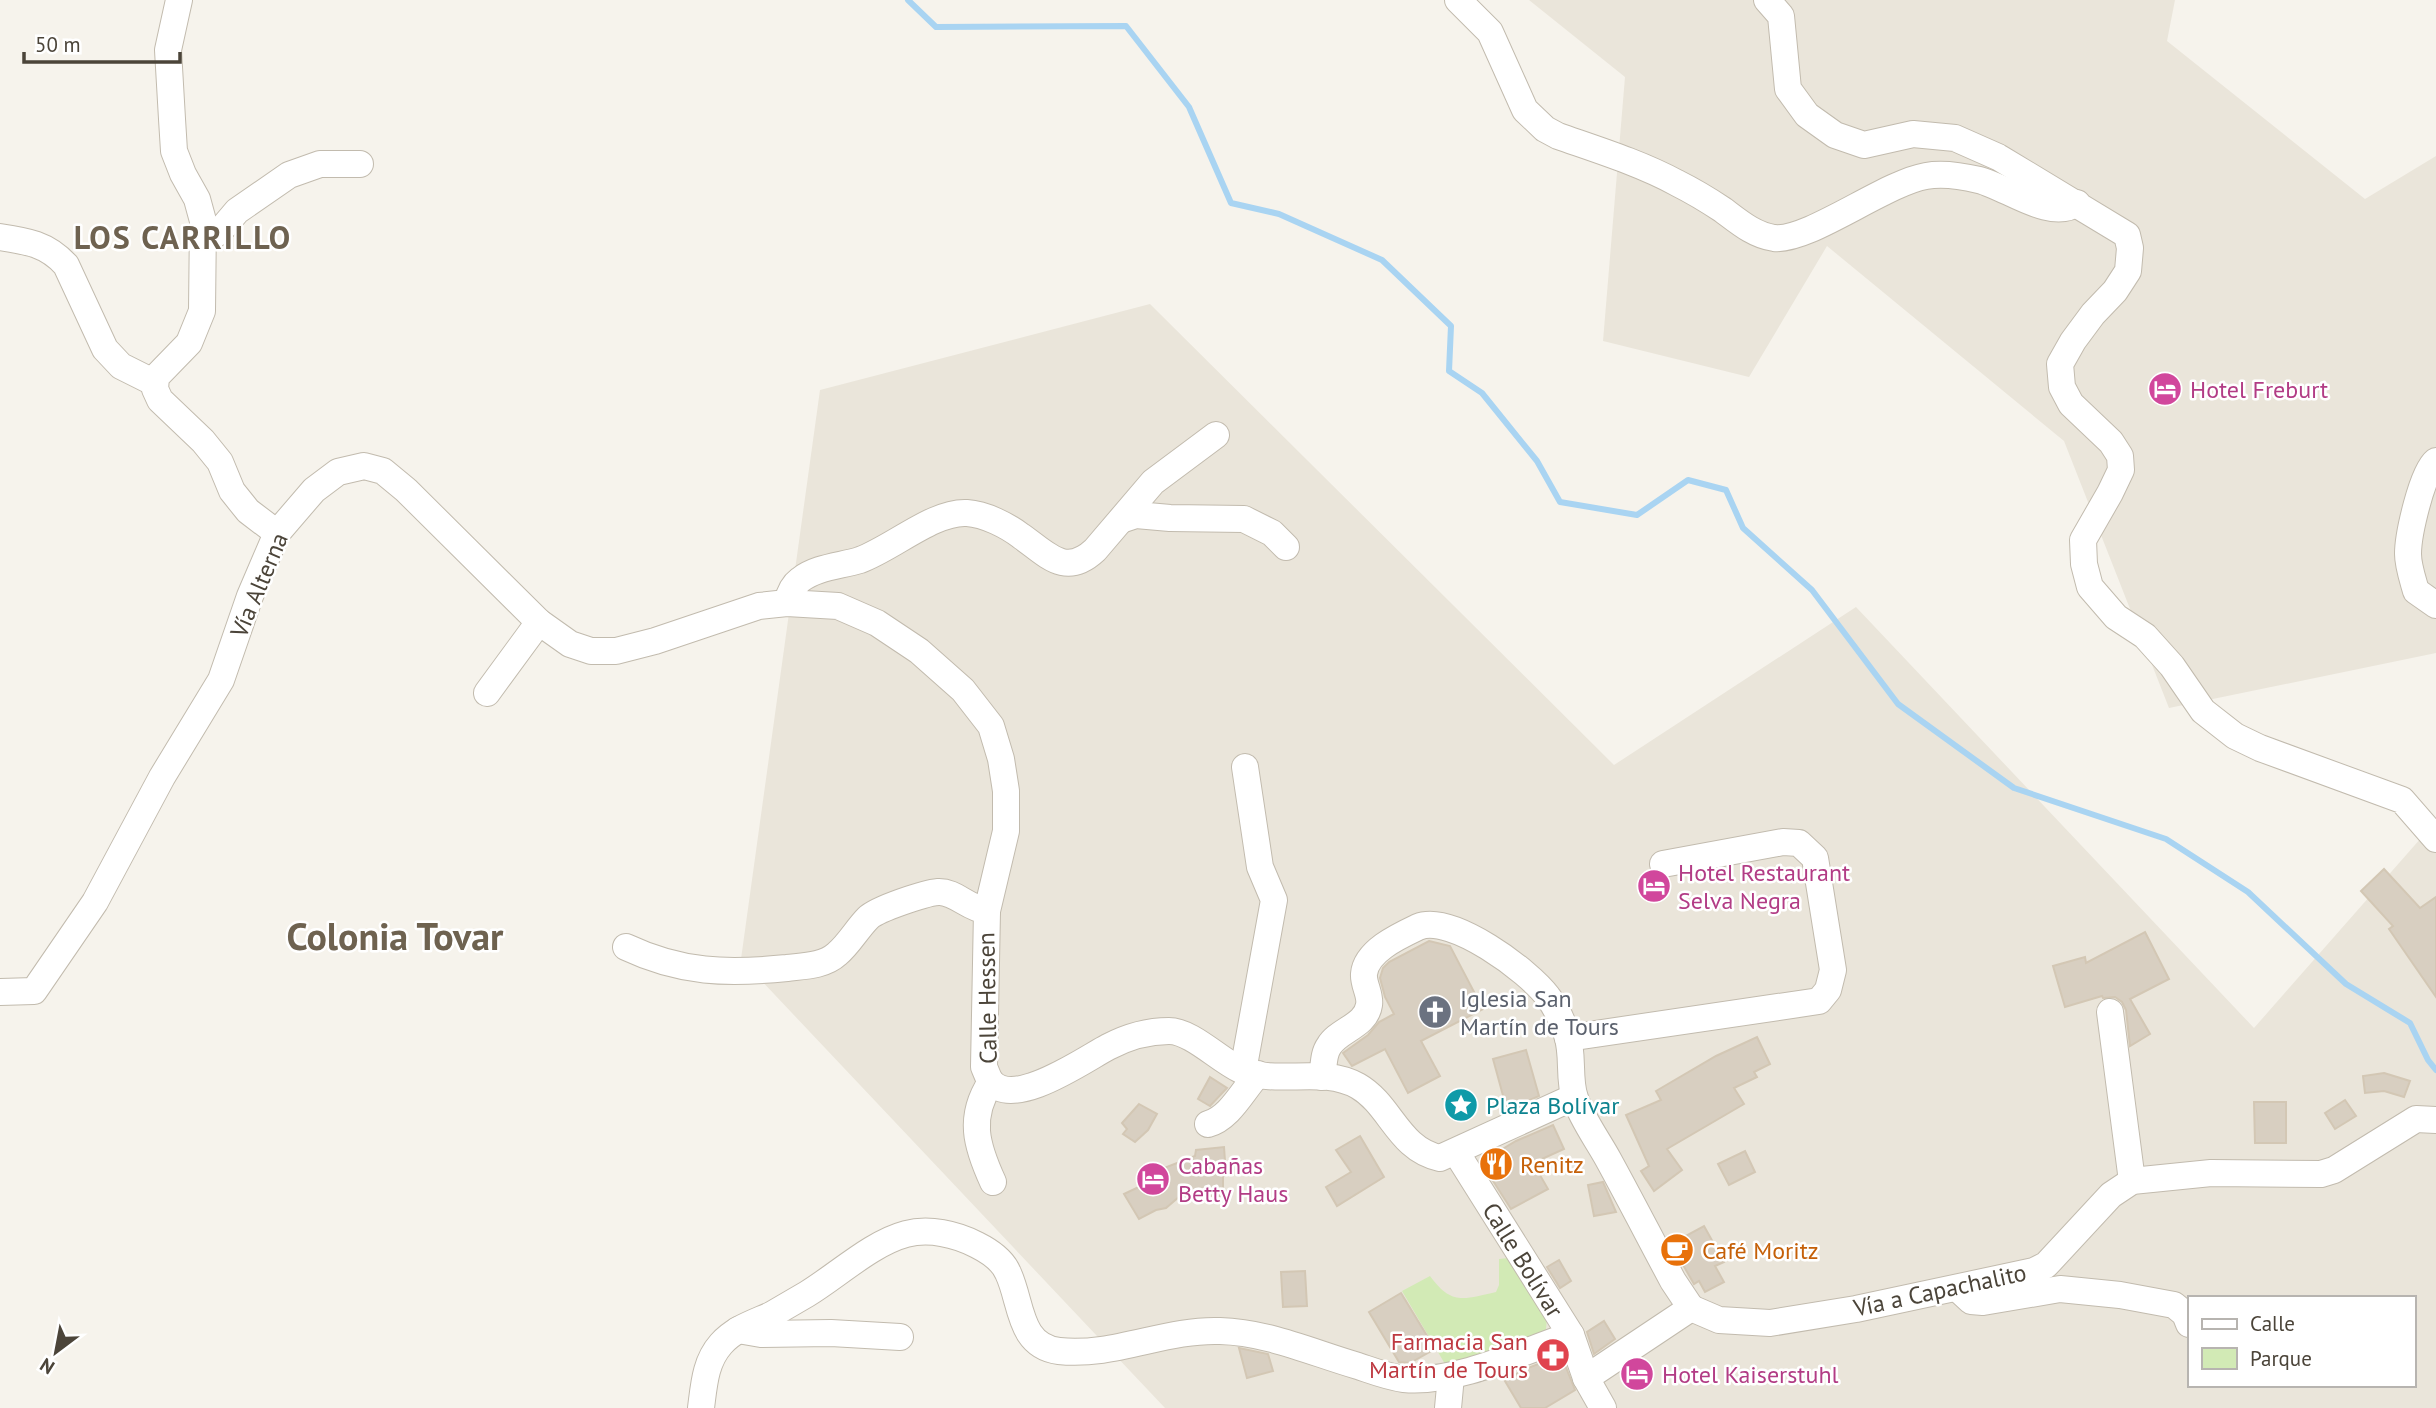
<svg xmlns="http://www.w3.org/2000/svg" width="2436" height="1408" viewBox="0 0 2436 1408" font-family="'PT Sans',sans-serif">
  <rect width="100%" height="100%" fill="#f6f3ec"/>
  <g fill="#eae5da" fill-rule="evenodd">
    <path d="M 1529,0 L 2175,0 L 2167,41 L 2365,199 L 2436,156 L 2436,653 L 2169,708 L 2064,441 L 1827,246 L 1749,377 L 1603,341 L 1625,77 Z"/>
    <path d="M 1150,304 L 1614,765 L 1856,607 L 2254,1028 L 2436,821 L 2436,1408 L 1165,1408 L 741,959 L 820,390 ZM 2189,1298 L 2413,1298 L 2413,1385 L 2189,1385 Z"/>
  </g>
  <path fill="#d2eab5" d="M 1508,1258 L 1547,1317 L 1546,1330 L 1543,1336 L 1445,1364 L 1402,1291 L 1430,1276 C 1452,1306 1464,1299 1496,1292 L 1499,1285 L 1499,1259 Z"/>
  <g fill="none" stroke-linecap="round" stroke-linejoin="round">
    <path stroke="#a9d4f2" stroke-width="6" d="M 908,0 L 936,27 L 1126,26 L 1189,107 L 1231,203 L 1279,214 L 1382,260 L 1451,326 L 1449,371 L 1482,393 L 1537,461 L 1560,502 L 1637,515 L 1688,480 L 1726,490 L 1743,528 L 1812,590 L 1898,704 L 2014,788 L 2166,839 L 2248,892 L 2346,984 L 2410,1023 L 2428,1060 L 2436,1070"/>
  </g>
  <g fill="#d8cfc1" stroke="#d3c7b4" stroke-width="2">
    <path d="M 2384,869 L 2420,908 L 2436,897 L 2436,997 L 2389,929 L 2393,926 L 2361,891 Z"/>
    <path d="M 2145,932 L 2169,979 L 2130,999 L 2150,1034 L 2130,1046 L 2126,1010 L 2122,1002 L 2115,997 L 2103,998 L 2102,996 L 2065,1007 L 2053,966 L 2085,957 L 2086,963 Z"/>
    <path d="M 1429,941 L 1450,946 L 1483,1009 L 1421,1041 L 1440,1076 L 1408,1093 L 1385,1049 L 1352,1066 L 1343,1053 L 1368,1035 L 1379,1022 L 1394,1014 L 1385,997 L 1380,978 L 1383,968 L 1389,962 Z"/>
    <path d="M 1757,1037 L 1770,1064 L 1754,1072 L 1757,1077 L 1734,1088 L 1744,1104 L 1667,1149 L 1682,1170 L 1654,1191 L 1641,1171 L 1649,1166 L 1626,1115 L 1661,1100 L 1656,1091 L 1716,1056 Z"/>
    <path d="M 1526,1050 L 1539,1096 L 1507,1110 L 1493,1059 Z"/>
    <path d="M 2384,1073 L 2410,1081 L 2404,1097 L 2384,1091 L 2365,1093 L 2363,1076 Z"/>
    <path d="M 1210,1077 L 1227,1088 L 1210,1106 L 1198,1099 Z"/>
    <path d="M 2345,1100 L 2356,1116 L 2335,1129 L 2325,1113 Z"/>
    <path d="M 2254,1102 L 2286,1102 L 2286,1143 L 2255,1143 Z"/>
    <path d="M 1139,1104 L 1157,1114 L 1148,1130 L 1135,1142 L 1123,1134 L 1127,1129 L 1122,1123 Z"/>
    <path d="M 1553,1125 L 1564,1149 L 1533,1163 L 1548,1189 L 1511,1209 L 1481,1162 L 1516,1141 Z"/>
    <path d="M 1360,1136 L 1384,1177 L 1337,1206 L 1326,1187 L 1351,1172 L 1336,1150 Z"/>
    <path d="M 1224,1147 L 1226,1175 L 1223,1176 L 1223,1196 L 1180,1196 L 1166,1208 L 1156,1210 L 1139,1219 L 1124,1194 L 1162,1176 L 1159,1170 L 1195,1156 L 1196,1150 Z"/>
    <path d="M 1745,1151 L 1755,1172 L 1729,1185 L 1718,1164 Z"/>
    <path d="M 1603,1182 L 1616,1212 L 1594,1216 L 1588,1185 Z"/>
    <path d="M 1704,1226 L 1724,1262 L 1715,1266 L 1724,1282 L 1705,1292 L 1699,1281 L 1694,1284 L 1671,1244 Z"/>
    <path d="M 1559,1260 L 1571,1281 L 1560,1288 L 1547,1267 Z"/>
    <path d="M 1305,1271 L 1307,1306 L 1283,1307 L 1281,1272 Z"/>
    <path d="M 1401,1293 L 1435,1349 L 1410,1363 L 1399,1362 L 1369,1312 Z"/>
    <path d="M 1604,1321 L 1615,1339 L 1594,1354 L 1587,1332 Z"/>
    <path d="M 1239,1348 L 1268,1354 L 1273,1371 L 1247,1378 Z"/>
    <path d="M 1561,1355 L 1575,1390 L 1545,1408 L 1521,1408 L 1505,1381 L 1523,1370 Z"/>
  </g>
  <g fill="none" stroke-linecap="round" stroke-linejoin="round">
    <g stroke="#c2bbae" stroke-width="28">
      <g id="minor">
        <path d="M 179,0 L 168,50 L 172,119 L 174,151 L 183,174 L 197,199 L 203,221 L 202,311 L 189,343 L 156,377 L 155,389 L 160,400 L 203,441 L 220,462 L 232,491 L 248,511 L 277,533"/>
        <path d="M 1458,0 L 1490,32 L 1525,110 L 1545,129 L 1558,136 C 1598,150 1640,163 1677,183 C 1693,191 1708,200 1723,210 C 1739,222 1754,235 1774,238 C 1808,242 1885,183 1926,176 C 1942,173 1962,176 1979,180 C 2007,187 2051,222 2077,203"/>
        <path d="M 1767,0 L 1781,16 L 1788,89 L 1807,115 L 1835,135 L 1864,145 L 1913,134 L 1955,138 L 1998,157 L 2127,235 L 2130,248 L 2128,271 L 2115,291 L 2093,314 L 2073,341 L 2060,364 L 2062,387 L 2071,404 L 2111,442 L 2120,456 L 2121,470 L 2110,493 L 2083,540 L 2084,564 L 2090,587 L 2116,617 L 2145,636 L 2172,666 L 2203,711 L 2235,736 L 2260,748 L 2402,800 L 2436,839"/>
        <path d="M 0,237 C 27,241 47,244 66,265 L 105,349 L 121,366 L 155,383"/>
        <path d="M 203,243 L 220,231 L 237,211 L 289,175 L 320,164 L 360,164"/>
        <path d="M 2436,461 C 2422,472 2408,535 2408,554 C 2408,566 2413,580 2416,591 L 2436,605"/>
        <path d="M 1121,520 L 1136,515 L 1170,518 L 1244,519 L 1272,533 L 1286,547"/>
        <path d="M 787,603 C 789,594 792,586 800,580 C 816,567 841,566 860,560 C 893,548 934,511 967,513 C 985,514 1008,526 1021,536 C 1047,554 1065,578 1095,550 L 1153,482 L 1216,435"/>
        <path d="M 487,693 L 539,622"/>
        <path d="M 626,947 C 681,973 727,974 787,968 C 803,966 824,966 837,954 C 849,944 857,929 868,918 C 877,909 925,893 938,892 C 955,891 967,908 987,911"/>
        <path d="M 0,992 L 34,991 L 95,902 L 162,777 L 221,680 L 250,596 L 277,533 L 314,490 L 338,472 L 364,466 L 383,471 L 406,490 L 539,622 L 570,644 L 591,651 L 616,651 L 655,641 L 759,606 L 787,603 L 838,606 L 877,623 L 919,651 L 963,690 L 991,726 L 1001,759 L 1006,791 L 1006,831 L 987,911 L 984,1067 C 986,1071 988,1078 991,1082 C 1015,1109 1085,1059 1108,1047 C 1127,1037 1147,1031 1169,1031 C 1192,1031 1221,1062 1243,1071 C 1280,1085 1322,1066 1358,1086 C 1391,1105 1398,1149 1440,1158 L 1574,1097"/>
        <path d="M 2110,1012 L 2132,1181"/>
        <path d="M 1568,1038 L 1819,1001 L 1828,990 L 1833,970 L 1815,858 L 1799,843 L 1783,842 L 1663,864"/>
        <path d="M 1243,1071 L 1274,900 L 1260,867 L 1245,767"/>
        <path d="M 1322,1077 C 1324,1067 1323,1054 1329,1046 C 1338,1030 1366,1026 1369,1005 C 1371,995 1363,984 1364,974 C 1366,951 1399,936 1418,927 C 1451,913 1529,971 1548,997 C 1556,1007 1563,1023 1567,1035 C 1574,1055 1568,1079 1575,1098 C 1582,1119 1597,1139 1608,1159 C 1630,1199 1651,1240 1673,1281 L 1691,1308"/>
        <path d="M 991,1082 C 968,1117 976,1145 993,1182"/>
        <path d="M 1208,1124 C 1230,1118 1243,1090 1258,1074"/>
        <path d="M 1456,1152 L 1571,1335 L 1586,1378 L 1603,1408"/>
        <path d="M 1957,1288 L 1971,1301 L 1983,1302 L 2060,1289 L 2120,1295 L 2174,1305 L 2185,1314 L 2189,1324"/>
        <path d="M 1691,1308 L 1719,1320 L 1770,1323 L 1856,1309 L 2034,1271 L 2046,1265 L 2111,1195 L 2132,1181 L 2211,1173 L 2321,1174 L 2334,1170 L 2416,1119 L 2436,1120"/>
        <path d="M 738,1330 L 761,1334 L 831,1333 L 900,1337"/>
        <path d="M 1586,1378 L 1691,1308"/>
        <path d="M 701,1408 C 704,1385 705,1362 721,1344 C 734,1329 753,1323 771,1315 C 783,1308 795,1301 807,1294 C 838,1275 872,1243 906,1234 C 929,1228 956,1234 977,1245 C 989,1251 1003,1261 1008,1273 C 1022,1302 1018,1346 1059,1351 C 1114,1357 1165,1329 1220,1331 C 1267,1332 1313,1353 1358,1366 C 1373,1371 1388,1377 1404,1379 C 1454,1384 1522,1352 1571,1335"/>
        <path d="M 1448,1408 L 1451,1376"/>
      </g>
    </g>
    <use href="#minor" stroke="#fff" stroke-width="26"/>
  </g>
  <defs>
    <g id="hotel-disc" transform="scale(1.75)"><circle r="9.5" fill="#d1479c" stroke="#fff"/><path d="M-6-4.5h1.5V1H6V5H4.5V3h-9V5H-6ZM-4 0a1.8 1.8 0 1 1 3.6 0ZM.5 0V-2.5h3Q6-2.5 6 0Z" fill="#fff"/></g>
    <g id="church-disc" transform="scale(1.75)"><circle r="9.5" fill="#6b7280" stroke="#fff"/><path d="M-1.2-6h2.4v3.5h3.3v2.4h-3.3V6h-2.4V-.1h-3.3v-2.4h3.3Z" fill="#fff"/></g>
    <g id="sight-disc" transform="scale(1.75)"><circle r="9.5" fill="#0f9aa8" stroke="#fff"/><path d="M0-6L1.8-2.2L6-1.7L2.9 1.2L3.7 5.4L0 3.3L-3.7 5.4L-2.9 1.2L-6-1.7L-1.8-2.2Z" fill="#fff"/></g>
    <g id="restaurant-disc" transform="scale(1.75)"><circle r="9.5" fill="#e8710a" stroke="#fff"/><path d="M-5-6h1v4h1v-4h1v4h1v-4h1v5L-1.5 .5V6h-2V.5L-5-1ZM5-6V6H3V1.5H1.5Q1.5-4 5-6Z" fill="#fff"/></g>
    <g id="cafe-disc" transform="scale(1.75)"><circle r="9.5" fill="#e8710a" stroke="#fff"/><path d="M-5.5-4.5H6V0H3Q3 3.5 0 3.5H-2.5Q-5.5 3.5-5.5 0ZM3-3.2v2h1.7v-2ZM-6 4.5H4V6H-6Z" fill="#fff"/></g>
    <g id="pharmacy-disc" transform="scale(1.75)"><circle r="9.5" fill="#e0444e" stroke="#fff"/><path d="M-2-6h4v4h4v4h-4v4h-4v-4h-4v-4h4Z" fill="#fff"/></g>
  </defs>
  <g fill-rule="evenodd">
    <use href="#hotel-disc" x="2165" y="389"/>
    <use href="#hotel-disc" x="1654" y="886"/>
    <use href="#church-disc" x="1435" y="1012"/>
    <use href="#sight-disc" x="1461" y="1105"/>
    <use href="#restaurant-disc" x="1496" y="1164"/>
    <use href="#hotel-disc" x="1153" y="1179"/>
    <use href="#cafe-disc" x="1677" y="1250"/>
    <use href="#pharmacy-disc" x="1553" y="1355"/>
    <use href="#hotel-disc" x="1637" y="1374"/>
  </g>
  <g text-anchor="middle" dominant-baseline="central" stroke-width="5" stroke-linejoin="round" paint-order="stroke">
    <g font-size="24" fill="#b23c85" stroke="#fff" text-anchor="start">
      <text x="2190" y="389">Hotel Freburt</text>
      <text x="1678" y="872">Hotel Restaurant<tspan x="1678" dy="28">Selva Negra</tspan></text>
      <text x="1178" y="1165">Cabañas<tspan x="1178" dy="28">Betty Haus</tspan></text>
      <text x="1662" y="1374">Hotel Kaiserstuhl</text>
    </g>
    <g font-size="24" fill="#4b4439" stroke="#fff">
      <text transform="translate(259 585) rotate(-67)">Vía Alterna</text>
      <text transform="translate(987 998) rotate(-91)">Calle Hessen</text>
      <text transform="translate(1523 1260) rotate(58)">Calle Bolívar</text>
      <text transform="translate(1940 1290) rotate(-12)">Vía a Capachalito</text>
    </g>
    <g font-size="24" fill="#5b616d" stroke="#fff" text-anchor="start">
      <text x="1460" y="998">Iglesia San<tspan x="1460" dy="28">Martín de Tours</tspan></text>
    </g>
    <g font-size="24" fill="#0d838f" stroke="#fff" text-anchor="start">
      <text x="1486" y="1105">Plaza Bolívar</text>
    </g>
    <g font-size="24" fill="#c56008" stroke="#fff" text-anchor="start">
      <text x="1520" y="1164">Renitz</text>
      <text x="1702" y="1250">Café Moritz</text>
    </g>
    <g font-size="24" fill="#be3a42" stroke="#fff" text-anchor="end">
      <text x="1528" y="1341">Farmacia San<tspan x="1528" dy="28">Martín de Tours</tspan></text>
    </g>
    <g font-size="32" font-weight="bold" letter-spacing="2" fill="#6e6250" stroke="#fff">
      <text x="183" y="237">LOS CARRILLO</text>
    </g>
    <g font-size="38" font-weight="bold" fill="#6e6250" stroke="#fff">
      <text x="395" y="935">Colonia Tovar</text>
    </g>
  </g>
  <rect x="2188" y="1296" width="228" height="91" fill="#ffffff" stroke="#b7b4b0" stroke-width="2"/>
  <rect x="2202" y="1319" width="35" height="10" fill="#ffffff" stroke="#b7b4b0" stroke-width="2"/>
  <text x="2250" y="1331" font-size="21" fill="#4b4439">Calle</text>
  <rect x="2202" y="1348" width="35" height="21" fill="#d2eab5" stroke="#b7b4b0" stroke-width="2"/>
  <text x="2250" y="1366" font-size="21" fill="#4b4439">Parque</text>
  <g transform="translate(56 1352) rotate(212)" stroke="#ffffff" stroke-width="5" paint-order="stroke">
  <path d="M0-5L12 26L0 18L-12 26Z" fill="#4b4439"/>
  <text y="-10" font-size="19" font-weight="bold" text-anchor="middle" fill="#4b4439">N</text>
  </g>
  <path d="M24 52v10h156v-10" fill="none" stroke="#4b4439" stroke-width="3.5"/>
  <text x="35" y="52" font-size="21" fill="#4b4439" stroke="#ffffff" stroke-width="5" paint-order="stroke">50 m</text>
</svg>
